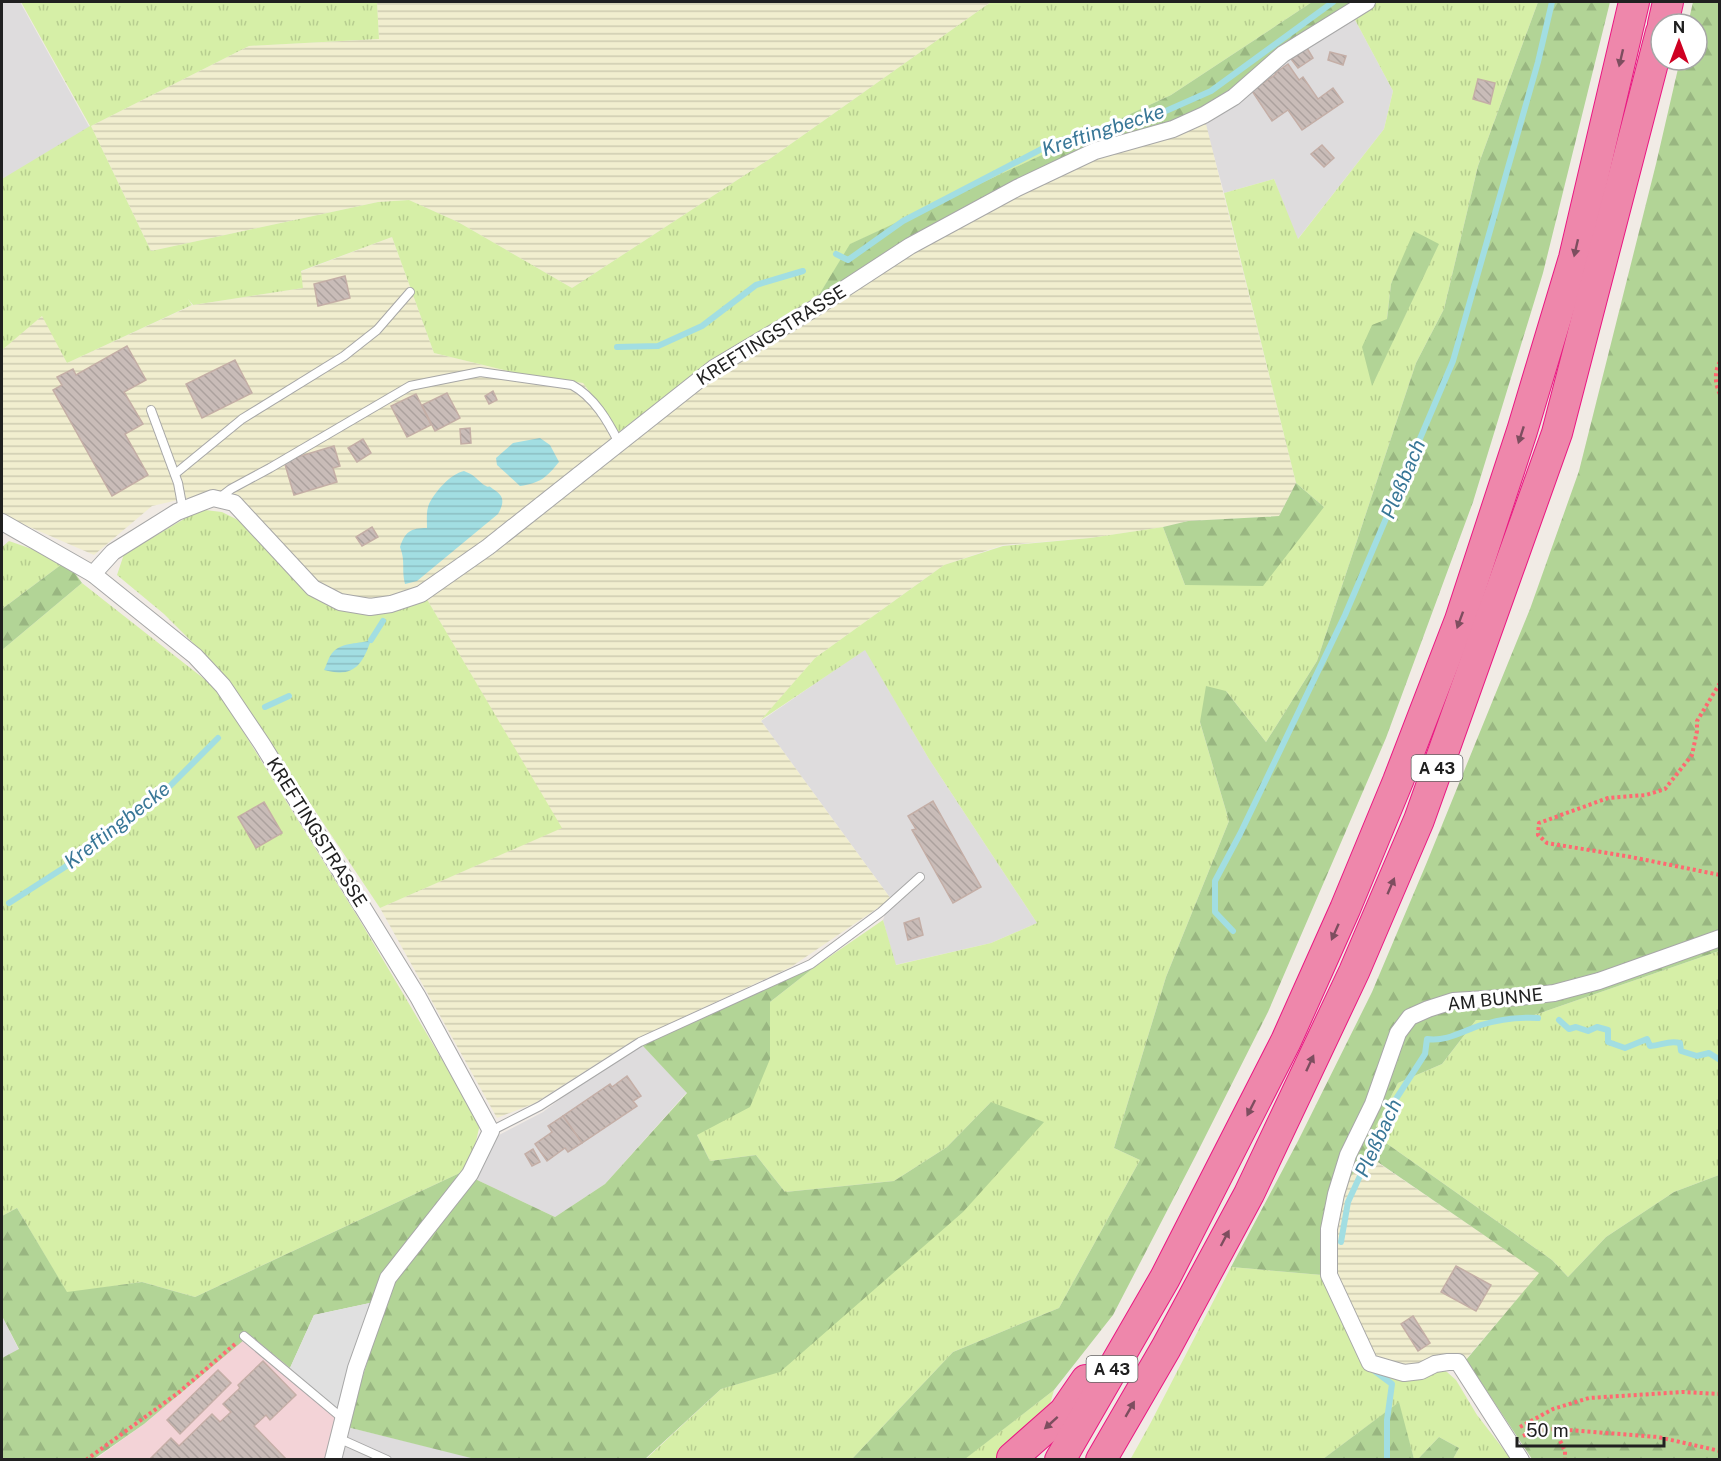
<svg xmlns="http://www.w3.org/2000/svg" width="1721" height="1461" viewBox="0 0 1721 1461" font-family="'Public Sans',sans-serif">
  <defs>
    <pattern id="farmland-rules" width="6" height="5" patternUnits="userSpaceOnUse" patternTransform="scale(1.5)"><rect width="6" height="5" fill="#f1eecf"/><path d="M0 2.5h6" fill="none" stroke="#ceccb1"/></pattern>
    <pattern id="grass-tufts" width="24" height="20" patternUnits="userSpaceOnUse" patternTransform="scale(1.5)"><rect width="24" height="20" fill="#d6efa7"/><path d="M3 7l-1-3M5 7V3M7 7l1-3M15 17l-1-3M17 17v-4M19 17l1-3" fill="none" stroke="#b7cd8f"/></pattern>
    <pattern id="forest-firs" width="22" height="20" patternUnits="userSpaceOnUse" patternTransform="scale(1.5)"><rect width="22" height="20" fill="#b2d496"/><path d="M5 1l3.5 6h-7zM16 11l3.5 6h-7z" fill="#99b681"/></pattern>
    <pattern id="water-rules" width="6" height="5" patternUnits="userSpaceOnUse" patternTransform="scale(1.5)"><rect width="6" height="5" fill="#a2dee2"/><path d="M0 2.5h6" fill="none" stroke="#8bbec2"/></pattern>
    <pattern id="building-back-hatch" width="6" height="6" patternUnits="userSpaceOnUse" patternTransform="scale(1.5)"><rect width="6" height="6" fill="#c9bcb8"/><path d="M-1 5l2 2M0 0l6 6M5-1l2 2" fill="none" stroke="#aca19e"/></pattern>
  </defs>
  <rect width="100%" height="100%" fill="#f1ebe5"/>
  <g fill="#dedcdd">
    <path d="M 2,2 L 20,2 L 91,130 L 2,182 Z"/>
    <path d="M 1353,16 L 1393,91 L 1384,129 L 1297,240 L 1274,179 L 1224,193 L 1204,120 L 1291,55 Z"/>
    <path d="M 865,649 L 929,759 L 1037,923 L 991,943 L 895,965 L 883,920 L 891,899 L 761,721 Z"/>
    <path d="M 642,1045 L 687,1092 L 605,1184 L 555,1217 L 473,1178 L 497,1136 L 543,1112 L 585,1080 Z"/>
    <path d="M 2,1316 L 19,1350 L 2,1358 Z"/>
    <path d="M 347,1427 L 474,1458 L 475,1460 L 339,1460 Z"/>
  </g>
  <path fill="#f3d3d7" d="M 242,1341 L 251,1346 L 338,1419 L 327,1459 L 94,1460 L 144,1424 Z"/>
  <g fill="url(#farmland-rules)">
    <path d="M 377,2 L 991,2 L 771,158 L 572,288 L 458,222 L 409,200 L 378,202 L 151,251 L 91,126 L 249,46 L 379,39 Z"/>
    <path d="M 1205,120 L 1296,483 L 1279,516 L 1188,521 L 1163,527 L 1090,538 L 1003,545 L 944,565 L 815,658 L 761,721 L 891,899 L 791,967 L 634,1040 L 535,1103 L 497,1118 L 380,908 L 561,828 L 425,596 L 733,360 L 866,285 L 907,253 L 1077,162 Z"/>
    <path d="M 392,237 L 434,353 L 516,373 L 583,383 L 619,432 L 487,545 L 416,591 L 390,601 L 340,597 L 313,582 L 213,492 L 152,506 L 94,555 L 2,515 L 2,349 L 43,315 L 67,363 L 193,305 L 303,288 L 300,272 Z"/>
    <path d="M 1368,1156 L 1540,1273 L 1466,1359 L 1420,1369 L 1372,1360 L 1333,1275 L 1343,1185 Z"/>
  </g>
  <g fill="url(#grass-tufts)" fill-rule="evenodd">
    <path d="M 21,2 L 377,2 L 379,39 L 249,46 L 91,126 L 151,251 L 378,202 L 409,200 L 458,222 L 572,288 L 771,158 L 991,2 L 1312,2 L 1171,95 L 851,244 L 814,303 L 708,363 L 619,432 L 583,383 L 516,373 L 434,353 L 392,237 L 301,271 L 303,288 L 193,305 L 188,299 L 192,305 L 67,363 L 42,316 L 2,350 L 2,179 L 90,126 Z"/>
    <path d="M 1373,2 L 1538,2 L 1478,166 L 1444,309 L 1416,363 L 1317,661 L 1266,742 L 1226,691 L 1200,722 L 1229,821 L 1166,977 L 1114,1148 L 1140,1160 L 1059,1308 L 953,1352 L 852,1459 L 645,1460 L 721,1389 L 780,1371 L 827,1330 L 991,1102 L 947,1147 L 894,1181 L 785,1192 L 756,1155 L 710,1161 L 697,1135 L 770,1059 L 770,1002 L 816,966 L 883,920 L 896,965 L 991,943 L 1037,923 L 929,759 L 865,650 L 761,720 L 815,658 L 944,565 L 1003,546 L 1090,538 L 1163,527 L 1185,585 L 1324,507 L 1296,483 L 1224,193 L 1274,179 L 1298,239 L 1384,129 L 1393,91 L 1353,16 ZM 1415,232 L 1438,245 L 1372,385 L 1387,319 L 1391,284 Z"/>
    <path d="M 205,510 L 222,512 L 240,521 L 336,604 L 425,596 L 562,828 L 380,908 L 257,724 L 215,665 L 164,614 L 117,575 L 124,554 L 191,515 Z"/>
    <path d="M 9,541 L 66,561 L 2,609 L 2,547 Z"/>
    <path d="M 82,583 L 217,689 L 359,919 L 480,1124 L 474,1150 L 464,1171 L 195,1297 L 142,1282 L 67,1293 L 17,1208 L 2,1216 L 2,650 Z"/>
    <path d="M 1719,951 L 1719,1175 L 1674,1192 L 1606,1237 L 1568,1277 L 1552,1260 L 1386,1143 L 1376,1126 L 1398,1083 L 1442,1064 L 1476,1020 L 1520,1020 Z"/>
    <path d="M 1231,1267 L 1322,1275 L 1367,1365 L 1436,1366 L 1447,1372 L 1456,1380 L 1477,1415 L 1511,1459 L 1453,1459 L 1459,1448 L 1439,1437 L 1418,1459 L 1414,1459 L 1398,1403 L 1323,1459 L 1130,1460 L 1150,1424 Z"/>
    <path d="M 1054,1390 L 1047,1415 L 1002,1459 L 963,1460 Z"/>
  </g>
  <g fill="url(#forest-firs)">
    <path d="M 1312,2 L 1353,2 L 1231,94 L 1171,124 L 1094,144 L 814,303 L 850,244 L 1171,95 Z"/>
    <path d="M 1538,2 L 1610,2 L 1543,273 L 1473,502 L 1386,738 L 1268,1012 L 1195,1157 L 1113,1315 L 1054,1390 L 965,1459 L 852,1459 L 953,1352 L 1059,1308 L 1140,1160 L 1114,1148 L 1166,977 L 1229,821 L 1200,722 L 1206,686 L 1226,691 L 1266,742 L 1317,661 L 1416,363 L 1444,309 L 1478,166 Z"/>
    <path d="M 1693,2 L 1719,2 L 1719,951 L 1520,1020 L 1476,1020 L 1442,1064 L 1398,1083 L 1376,1126 L 1386,1143 L 1552,1260 L 1568,1277 L 1606,1237 L 1674,1192 L 1719,1175 L 1719,1459 L 1532,1459 L 1466,1360 L 1539,1273 L 1369,1156 L 1343,1185 L 1322,1275 L 1231,1267 L 1298,1141 L 1372,992 L 1427,862 L 1530,609 L 1579,471 L 1656,164 L 1680,60 L 1697,60 L 1697,24 L 1688,24 Z"/>
    <path d="M 1414,231 L 1439,244 L 1372,386 L 1362,347 L 1372,325 L 1387,319 L 1391,284 Z"/>
    <path d="M 1296,483 L 1324,507 L 1263,586 L 1185,585 L 1163,527 L 1188,521 L 1279,516 Z"/>
    <path d="M 66,561 L 82,583 L 2,650 L 2,609 Z"/>
    <path d="M 816,966 L 770,1002 L 770,1059 L 750,1107 L 697,1135 L 710,1161 L 756,1155 L 785,1192 L 894,1181 L 947,1147 L 991,1102 L 1044,1122 L 963,1212 L 780,1372 L 721,1389 L 645,1459 L 475,1459 L 347,1427 L 392,1282 L 473,1178 L 555,1217 L 605,1184 L 687,1093 L 642,1045 Z"/>
    <path d="M 464,1171 L 382,1276 L 370,1303 L 314,1315 L 290,1368 L 250,1335 L 144,1424 L 94,1459 L 2,1459 L 2,1358 L 19,1349 L 2,1316 L 2,1216 L 17,1208 L 67,1292 L 142,1282 L 195,1297 Z"/>
    <path d="M 1399,1402 L 1414,1459 L 1323,1459 Z"/>
    <path d="M 1439,1437 L 1459,1448 L 1453,1459 L 1418,1459 Z"/>
  </g>
  <path fill="#e0e0e0" d="M 370,1303 L 340,1412 L 290,1368 L 314,1315 Z"/>
  <g fill="url(#water-rules)">
    <path d="M 540,438 L 550,445 L 559,462 C 546,478 540,483 520,486 L 497,465 L 496,458 L 513,443 Z"/>
    <path d="M 464,471 C 476,476 475,478 484,485 C 491,489 487,484 493,489 C 505,496 504,503 498,514 L 417,581 L 405,584 C 401,568 406,563 400,547 C 405,532 410,528 427,528 C 427,521 426,511 429,504 C 435,492 450,474 464,471 Z"/>
    <path d="M 371,640 C 362,666 353,678 324,670 C 327,664 329,656 333,652 C 342,642 360,644 371,640 Z"/>
  </g>
  <g fill="none" stroke-linecap="round" stroke-linejoin="round">
    <g stroke="#a2dee2" stroke-width="6">
      <path d="M 836,254 L 848,260 L 903,221 L 1055,142 L 1159,114 L 1211,91 L 1333,2"/>
      <path d="M 617,347 L 658,346 L 702,326 L 756,285 L 803,271"/>
      <path d="M 371,640 L 383,621"/>
      <path d="M 265,707 L 289,696"/>
      <path d="M 9,903 L 65,867 L 167,789 L 218,738"/>
      <path d="M 1233,931 L 1215,912 L 1215,881 L 1240,834 L 1345,615 L 1453,361 L 1538,62 L 1552,2"/>
      <path d="M 1559,1020 L 1569,1029 L 1576,1027 L 1588,1031 L 1597,1027 L 1608,1030 L 1608,1042 L 1625,1048 L 1647,1039 L 1650,1046 C 1662,1046 1667,1040 1680,1043 L 1681,1051 L 1697,1056 L 1709,1053 L 1720,1060"/>
      <path d="M 1341,1242 L 1348,1202 L 1394,1102 L 1425,1054 L 1427,1039 C 1446,1042 1463,1031 1481,1025 C 1500,1019 1518,1017 1538,1018"/>
      <path d="M 1372,1369 L 1392,1384 L 1387,1420 L 1387,1460"/>
    </g>
  </g>
  <g fill="url(#building-back-hatch)" stroke="#c4aea6" stroke-width="1.5">
    <path d="M 1307,48 L 1313,58 L 1298,68 L 1291,59 Z"/>
    <path d="M 1330,52 L 1346,56 L 1343,65 L 1328,60 Z"/>
    <path d="M 1288,64 L 1299,80 L 1303,77 L 1318,99 L 1333,88 L 1343,102 L 1302,130 L 1288,110 L 1272,121 L 1252,91 L 1276,74 L 1275,73 Z"/>
    <path d="M 1478,79 L 1495,83 L 1490,104 L 1473,99 Z"/>
    <path d="M 1322,145 L 1334,158 L 1324,167 L 1311,154 Z"/>
    <path d="M 345,276 L 350,298 L 318,306 L 314,284 Z"/>
    <path d="M 127,346 L 146,380 L 124,392 L 143,424 L 125,434 L 148,475 L 112,496 L 53,390 L 62,385 L 57,377 L 73,369 L 76,375 Z"/>
    <path d="M 235,360 L 252,393 L 202,418 L 186,384 Z"/>
    <path d="M 493,391 L 497,400 L 489,404 L 485,396 Z"/>
    <path d="M 447,393 L 460,418 L 435,431 L 422,405 Z"/>
    <path d="M 416,394 L 431,425 L 407,437 L 391,406 Z"/>
    <path d="M 470,428 L 471,443 L 461,444 L 460,429 Z"/>
    <path d="M 363,439 L 371,453 L 357,462 L 348,448 Z"/>
    <path d="M 334,446 L 340,466 L 333,468 L 337,482 L 294,495 L 284,461 Z"/>
    <path d="M 372,527 L 378,537 L 362,546 L 356,537 Z"/>
    <path d="M 933,801 L 981,887 L 953,903 L 912,830 L 916,829 L 908,816 Z"/>
    <path d="M 264,802 L 282,833 L 256,848 L 238,817 Z"/>
    <path d="M 919,918 L 923,935 L 908,940 L 904,923 Z"/>
    <path d="M 627,1076 L 641,1096 L 633,1101 L 637,1106 L 582,1143 L 563,1116 L 610,1084 L 612,1087 Z"/>
    <path d="M 563,1116 L 582,1143 L 568,1152 L 565,1148 L 547,1161 L 535,1144 L 552,1132 L 548,1126 Z"/>
    <path d="M 533,1149 L 540,1162 L 532,1166 L 525,1154 Z"/>
    <path d="M 1456,1266 L 1491,1285 L 1476,1311 L 1441,1292 Z"/>
    <path d="M 1413,1316 L 1430,1343 L 1418,1351 L 1401,1324 Z"/>
    <path d="M 263,1361 L 296,1395 L 270,1420 L 266,1415 L 254,1426 L 287,1460 L 149,1460 L 171,1438 L 179,1446 L 212,1414 L 220,1422 L 231,1412 L 223,1404 L 240,1388 L 238,1385 Z"/>
    <path d="M 218,1370 L 231,1383 L 180,1434 L 167,1420 Z"/>
  </g>
  <g fill="none" stroke-linecap="round" stroke-linejoin="round">
    <g stroke="#a7a7a7" stroke-width="10">
      <g id="lane">
        <path d="M 151,410 L 178,483 L 183,510"/>
        <path d="M 175,474 L 242,419 L 344,356 L 377,330 L 410,292"/>
        <path d="M 218,499 L 231,489 L 270,468 L 410,386 L 480,372 L 572,385 C 594,397 608,421 619,443"/>
        <path d="M 491,1131 L 540,1106 L 640,1042 L 811,964 L 881,912 L 920,877"/>
        <path d="M 244,1336 L 342,1418"/>
        <path d="M 338,1438 L 387,1460"/>
      </g>
    </g>
    <g stroke="#a7a7a7" stroke-width="18">
      <g id="street">
        <path d="M 2,522 L 93,574 L 195,656 L 223,686 L 262,744 L 418,997 L 491,1131 L 470,1174 L 388,1278 L 356,1368 L 333,1460"/>
        <path d="M 93,574 L 113,552 L 177,512 L 213,498 L 234,503 L 313,588 L 340,602 L 370,607 L 391,604 L 421,594 L 488,547 L 714,368 L 815,308 L 910,246 L 1017,188 L 1095,151 L 1173,129 L 1204,115 L 1234,97 L 1283,54 L 1367,2"/>
        <path d="M 1521,1460 L 1458,1362 L 1448,1362 L 1435,1364 L 1421,1371 L 1404,1373 L 1370,1363 L 1329,1275 L 1329,1229 L 1336,1194 L 1348,1155 L 1373,1104 L 1398,1033 L 1410,1017 L 1428,1009 L 1453,1001 L 1520,997 L 1554,993 L 1599,981 L 1720,938"/>
      </g>
    </g>
    <g stroke="#ea1782" stroke-width="32">
      <g id="highway">
        <path d="M 1663,24 L 1668,2"/>
        <path d="M 1012,1458 L 1064,1412 L 1086,1380"/>
        <path d="M 1060,1460 L 1165,1278 L 1286,1041 L 1345,909 L 1398,781 L 1460,620 L 1522,431 L 1574,258 L 1634,2"/>
        <path d="M 1101,1460 L 1166,1348 L 1249,1194 L 1354,972 L 1419,820 L 1557,433 L 1661,32"/>
      </g>
    </g>
    <g stroke="#ff6871" stroke-width="4" stroke-dasharray="3 3" stroke-linecap="butt">
      <path d="M 1720,362 C 1714,370 1715,386 1720,394"/>
      <path d="M 1720,683 L 1697,721 L 1697,731 L 1692,755 L 1665,789 L 1646,795 L 1608,798 L 1539,823 L 1538,835 L 1547,843 L 1631,857 L 1720,875"/>
      <path d="M 1520,1427 L 1553,1409 L 1589,1398 L 1683,1392 L 1720,1394"/>
      <path d="M 1555,1430 L 1565,1451 L 1565,1460"/>
      <path d="M 1523,1436 L 1535,1430 L 1555,1429 L 1658,1437 L 1720,1451"/>
      <path d="M 86,1460 L 178,1393 L 235,1344"/>
    </g>
    <use href="#lane" stroke="#fff" stroke-width="8"/>
    <use href="#street" stroke="#fff" stroke-width="16"/>
    <use href="#highway" stroke="#ee87ab" stroke-width="30"/>
  </g>
  <defs><path id="oneway-solid" d="M-6-.8H1V-3.2L6.5 0L1 3.2V.8H-6Z" transform="scale(1.5)"/></defs>
  <g fill="#7d4e5f">
    <use href="#oneway-solid" transform="translate(1621 58) rotate(103)"/>
    <use href="#oneway-solid" transform="translate(1576 248) rotate(103)"/>
    <use href="#oneway-solid" transform="translate(1521 435) rotate(108)"/>
    <use href="#oneway-solid" transform="translate(1460 620) rotate(110)"/>
    <use href="#oneway-solid" transform="translate(1391 886) rotate(-67)"/>
    <use href="#oneway-solid" transform="translate(1335 932) rotate(114)"/>
    <use href="#oneway-solid" transform="translate(1310 1063) rotate(-65)"/>
    <use href="#oneway-solid" transform="translate(1251 1108) rotate(117)"/>
    <use href="#oneway-solid" transform="translate(1225 1238) rotate(-62)"/>
    <use href="#oneway-solid" transform="translate(1130 1409) rotate(-60)"/>
    <use href="#oneway-solid" transform="translate(1051 1423) rotate(138)"/>
  </g>
  <g text-anchor="middle" dominant-baseline="central" stroke-width="6" stroke-linejoin="round" paint-order="stroke">
    <g fill="#fff" stroke="#636363" stroke-width="1.5">
      <rect x="1411.5" y="755" width="51" height="26" rx="4.5"/>
      <rect x="1086.5" y="1356" width="51" height="26" rx="4.5"/>
    </g>
    <g font-size="16" font-weight="bold" fill="#202020">
      <text x="1437" y="768">A 43</text>
      <text x="1112" y="1369">A 43</text>
    </g>
    <g font-size="18" fill="#202020" stroke="#fff">
      <text transform="translate(771 335) rotate(-32)">KREFTINGSTRASSE</text>
      <text transform="translate(317 832) rotate(58)">KREFTINGSTRASSE</text>
      <text transform="translate(1495 999) rotate(-6)">AM BUNNE</text>
    </g>
    <g font-size="20" font-style="italic" fill="#397797" stroke="#fff">
      <text transform="translate(1103 130) rotate(-18)">Kreftingbecke</text>
      <text transform="translate(1403 479) rotate(-67)">Pleßbach</text>
      <text transform="translate(117 825) rotate(-38)">Kreftingbecke</text>
      <text transform="translate(1378 1138) rotate(-65)">Pleßbach</text>
    </g>
  </g>
  <rect width="1721" height="1461" fill="none" stroke="#202020" stroke-width="6"/>
  <g transform="translate(1679 42)"><circle r="28" fill="#ffffff" stroke="#a6a6a6" stroke-width="1.5"/>
  <path d="M0-4.5L10 22L0 15L-10 22Z" fill="#cf0022"/>
  <text y="-9" font-size="16" font-weight="bold" text-anchor="middle" fill="#202020">N</text>
  </g>
  <path d="M1517 1437v9h147v-9" fill="none" stroke="#202020" stroke-width="3"/>
  <text x="1526" y="1437" font-size="18" fill="#202020" stroke="#ffffff" stroke-width="4.5" paint-order="stroke">50 m</text>
</svg>
